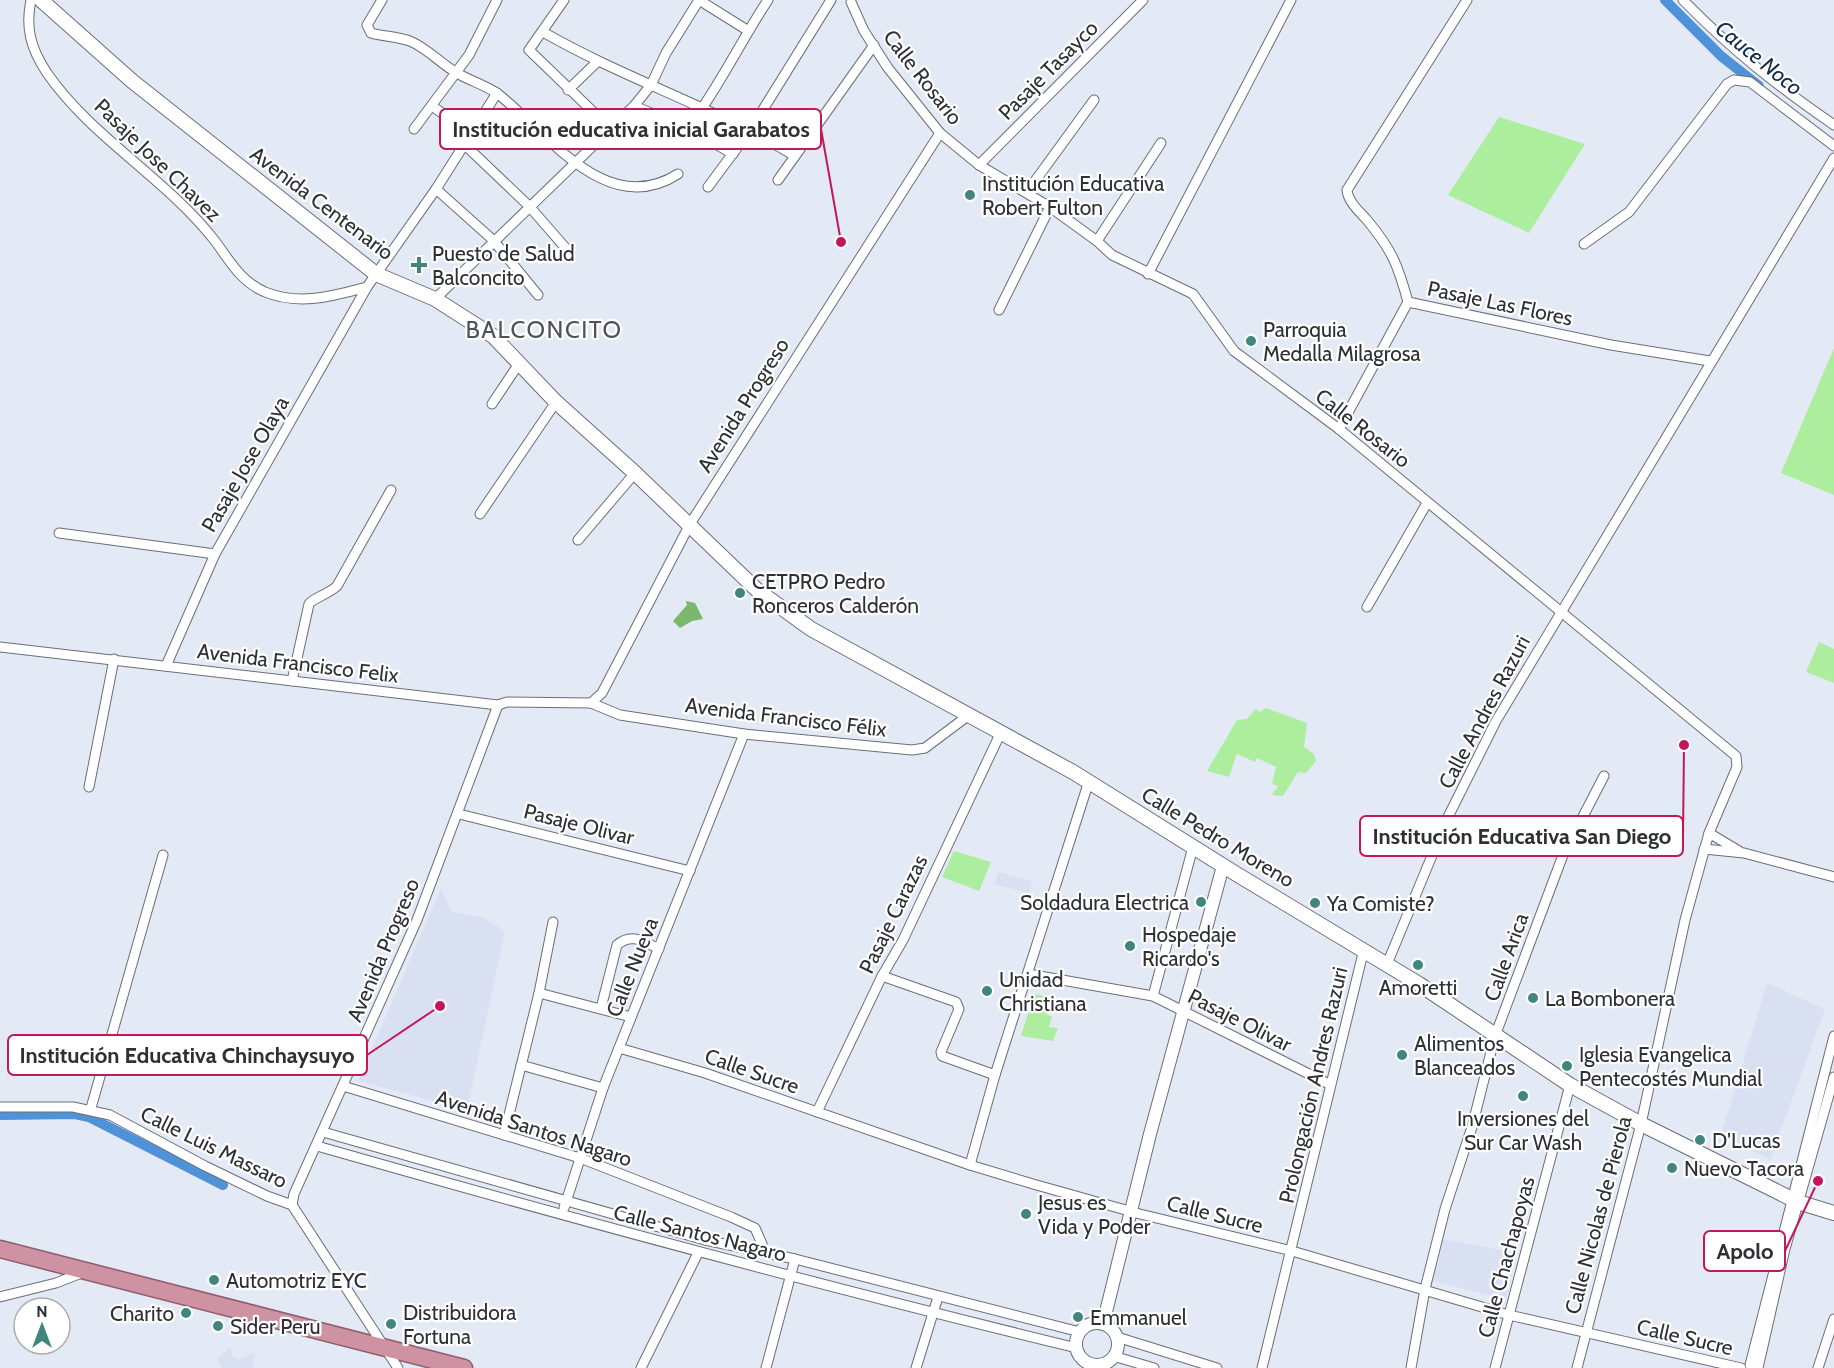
<svg xmlns="http://www.w3.org/2000/svg" width="1834" height="1368" viewBox="0 0 1834 1368" font-family="Cabin,sans-serif">
  <rect width="100%" height="100%" fill="#e4eaf5"/>
  <g fill="#d8e0f2">
    <path d="M 999,872 L 1032,881 L 1029,893 L 994,884 Z"/>
    <path d="M 441,888 L 452,912 L 482,917 L 505,931 L 467,1110 L 358,1081 Z"/>
    <path d="M 1767,983 L 1825,1009 L 1770,1160 L 1721,1135 Z"/>
    <path d="M 1443,1239 L 1517,1253 L 1506,1297 L 1503,1299 L 1434,1281 L 1432,1277 L 1439,1261 Z"/>
    <path d="M 231,1347 L 232,1356 L 238,1359 L 255,1353 L 252,1368 L 221,1368 L 217,1358 Z"/>
  </g>
  <g fill="#aded9e">
    <path d="M 1499,117 L 1585,144 L 1529,233 L 1448,195 Z"/>
    <path d="M 1834,348 L 1834,495 L 1781,473 Z"/>
    <path d="M 1819,642 L 1834,649 L 1834,683 L 1806,672 Z"/>
    <path d="M 1266,708 L 1307,723 L 1304,747 L 1314,754 L 1316,761 L 1306,773 L 1298,772 L 1283,796 L 1272,795 L 1278,786 L 1272,784 L 1276,767 L 1257,758 L 1255,762 L 1237,754 L 1229,777 L 1207,771 L 1237,720 L 1247,719 L 1256,709 L 1259,712 Z"/>
    <path d="M 954,851 L 991,862 L 979,891 L 942,877 Z"/>
    <path d="M 1034,994 L 1055,998 L 1057,1000 L 1046,1000 L 1046,1004 L 1049,1005 L 1046,1014 L 1052,1017 L 1049,1027 L 1058,1028 L 1053,1041 L 1021,1036 Z"/>
  </g>
  <path fill="#7ab86c" d="M 686,601 L 695,603 L 703,619 L 692,621 L 680,628 L 673,621 L 687,605 Z"/>
  <g fill="none" stroke-linecap="round" stroke-linejoin="round">
    <g stroke="#5092d7" stroke-width="10">
      <path d="M 1665,0 L 1721,56 L 1759,86"/>
      <path d="M 0,1115 L 75,1114 L 89,1117 L 223,1185"/>
    </g>
    <g stroke="#6a6e78" stroke-width="11">
      <g id="minor">
        <path d="M 31,0 C 25,28 31,49 47,73 C 91,137 167,179 215,241 C 230,261 240,281 265,292 C 300,306 332,296 367,287 L 436,189 L 497,93"/>
        <path d="M 382,0 L 367,25 L 371,33 C 384,37 399,36 412,42 C 428,49 441,64 457,73 C 470,81 486,85 498,94 C 547,132 606,220 678,174"/>
        <path d="M 564,0 L 529,50 L 612,130"/>
        <path d="M 699,0 L 747,30"/>
        <path d="M 1467,0 L 1347,190 C 1348,202 1360,212 1367,220 C 1392,250 1398,265 1408,302 L 1611,345 L 1710,361"/>
        <path d="M 1683,0 C 1732,50 1776,85 1834,125"/>
        <path d="M 851,2 L 864,31 L 888,68 L 940,133 L 979,165 L 1050,207 L 1097,241 L 1112,255 L 1193,294 L 1234,351 L 1339,429 L 1736,756 L 1737,767 L 1709,833 L 1685,920 L 1641,1124 L 1577,1368"/>
        <path d="M 543,32 C 625,79 714,107 795,156"/>
        <path d="M 568,90 L 597,62"/>
        <path d="M 432,106 L 472,134"/>
        <path d="M 634,106 L 688,128 L 733,154"/>
        <path d="M 688,128 C 719,88 740,42 768,0"/>
        <path d="M 414,129 L 469,55 L 497,0"/>
        <path d="M 465,145 L 529,206 L 570,253"/>
        <path d="M 979,165 L 1143,0"/>
        <path d="M 778,180 L 874,45"/>
        <path d="M 708,187 L 751,129 L 831,0"/>
        <path d="M 436,189 L 493,240 L 538,295"/>
        <path d="M 1027,192 L 1094,100"/>
        <path d="M 1097,241 L 1161,143"/>
        <path d="M 1584,244 L 1629,212 L 1727,84 L 1734,80 L 1750,82 L 1834,146"/>
        <path d="M 1148,274 L 1291,0"/>
        <path d="M 435,299 L 634,106 L 651,85 L 666,53 L 699,0"/>
        <path d="M 999,310 L 1050,207"/>
        <path d="M 492,404 L 520,362"/>
        <path d="M 1339,429 L 1408,302"/>
        <path d="M 480,514 L 556,402"/>
        <path d="M 59,533 L 215,554"/>
        <path d="M 578,540 L 635,473"/>
        <path d="M 1367,607 L 1427,503"/>
        <path d="M 0,647 L 498,705 L 507,702 L 591,703"/>
        <path d="M 166,666 L 215,554 L 367,287"/>
        <path d="M 292,681 L 309,604 C 313,598 327,595 337,586 L 391,490"/>
        <path d="M 591,703 L 602,693 L 690,524 L 940,133"/>
        <path d="M 591,703 L 620,715 L 744,734 L 912,750 L 925,748 L 969,715"/>
        <path d="M 89,787 L 114,659"/>
        <path d="M 459,814 L 690,871"/>
        <path d="M 1709,833 L 1739,851"/>
        <path d="M 1704,849 L 1744,853 L 1834,877"/>
        <path d="M 1387,964 L 1448,817 L 1496,721 L 1834,158"/>
        <path d="M 1028,974 L 1153,996 L 1329,1084"/>
        <path d="M 882,976 L 956,1002 L 959,1009 L 941,1052 L 942,1056 L 995,1075"/>
        <path d="M 539,993 L 631,1017"/>
        <path d="M 1153,996 L 1193,847"/>
        <path d="M 601,1008 L 617,945 C 632,932 644,942 659,949"/>
        <path d="M 619,1048 L 705,1073 L 970,1165 L 1033,1184 L 1140,1214 L 1292,1251 L 1509,1315 L 1741,1368"/>
        <path d="M 521,1065 L 603,1088"/>
        <path d="M 343,1086 L 580,1158 L 731,1217 L 755,1228 L 762,1244 L 761,1252"/>
        <path d="M 0,1107 L 73,1107 L 110,1115 L 205,1166 L 267,1196 L 292,1205 L 398,1368"/>
        <path d="M 91,1108 L 163,855"/>
        <path d="M 817,1112 L 882,976 L 903,940 L 1001,732"/>
        <path d="M 323,1132 L 705,1240 L 795,1259 L 1080,1332"/>
        <path d="M 504,1135 L 539,993 L 553,922"/>
        <path d="M 317,1146 C 569,1218 822,1286 1077,1348"/>
        <path d="M 970,1165 L 995,1075 L 1089,781"/>
        <path d="M 292,1205 L 294,1194 L 417,920 L 498,705"/>
        <path d="M 564,1208 L 603,1088 L 744,734"/>
        <path d="M 0,1297 L 56,1283 L 84,1272"/>
        <path d="M 1117,1337 L 1217,1368"/>
        <path d="M 1113,1356 L 1154,1368"/>
        <path d="M 641,1368 L 698,1253"/>
        <path d="M 766,1368 L 795,1259"/>
        <path d="M 916,1368 L 938,1297"/>
        <path d="M 1262,1368 L 1364,949"/>
        <path d="M 1411,1368 L 1425,1289 L 1445,1209 L 1472,1127 L 1495,1036 L 1563,855 L 1604,776"/>
        <path d="M 1495,1368 L 1570,1085"/>
        <path d="M 1752,1368 L 1750,1365 L 1834,1036"/>
        <path d="M 1758,1368 L 1785,1249 L 1834,1077"/>
        <path d="M 1818,1368 L 1834,1319"/>
      </g>
    </g>
    <g stroke="#6a6e78" stroke-width="14">
      <g id="tertiary">
        <circle cx="1097" cy="1344" r="21"/>
        <path d="M 1103,1324 L 1150,1134 L 1223,866"/>
      </g>
    </g>
    <g stroke="#6a6e78" stroke-width="16">
      <path id="secondary" d="M 41,0 L 132,81 L 376,274 L 435,299 L 493,336 L 556,402 L 635,473 L 757,590 L 811,629 L 1073,772 L 1238,875 L 1419,984 L 1570,1085 L 1641,1124 L 1798,1202 L 1834,1213"/>
    </g>
    <g stroke="#8e5e6d" stroke-width="19">
      <path id="trunk" d="M 0,1249 L 464,1368"/>
    </g>
    <use href="#minor" stroke="#fff" stroke-width="9"/>
    <use href="#tertiary" stroke="#fff" stroke-width="12"/>
    <use href="#secondary" stroke="#fff" stroke-width="14"/>
    <use href="#trunk" stroke="#ce92a2" stroke-width="16"/>
  </g>
  <g fill="#40867d" stroke="#fff" stroke-width="2">
    <circle cx="970" cy="195" r="6"/>
    <path d="M416 256h6v6h6v6h-6v6h-6v-6h-6v-6h6z"/>
    <circle cx="1251" cy="341" r="6"/>
    <circle cx="740" cy="593" r="6"/>
    <circle cx="1201" cy="902" r="6"/>
    <circle cx="1315" cy="903" r="6"/>
    <circle cx="1130" cy="946" r="6"/>
    <circle cx="1418" cy="965" r="6"/>
    <circle cx="987" cy="991" r="6"/>
    <circle cx="1533" cy="998" r="6"/>
    <circle cx="1402" cy="1055" r="6"/>
    <circle cx="1567" cy="1066" r="6"/>
    <circle cx="1523" cy="1096" r="6"/>
    <circle cx="1700" cy="1140" r="6"/>
    <circle cx="1672" cy="1168" r="6"/>
    <circle cx="1026" cy="1214" r="6"/>
    <circle cx="214" cy="1280" r="6"/>
    <circle cx="186" cy="1313" r="6"/>
    <circle cx="1078" cy="1317" r="6"/>
    <circle cx="391" cy="1324" r="6"/>
    <circle cx="218" cy="1326" r="6"/>
  </g>
  <g text-anchor="middle" dominant-baseline="central" stroke-width="4.5" stroke-linejoin="round" paint-order="stroke">
    <g font-size="21" fill="#2e3034" stroke="#fff">
      <text transform="translate(1048 70) rotate(-45)">Pasaje Tasayco</text>
      <text transform="translate(923 77) rotate(52)">Calle Rosario</text>
      <text transform="translate(158 160) rotate(44)">Pasaje Jose Chavez</text>
      <text transform="translate(322 203) rotate(37)">Avenida Centenario</text>
      <text transform="translate(1500 303) rotate(12)">Pasaje Las Flores</text>
      <text transform="translate(743 405) rotate(-58)">Avenida Progreso</text>
      <text transform="translate(1363 428) rotate(38)">Calle Rosario</text>
      <text transform="translate(245 464) rotate(-60)">Pasaje Jose Olaya</text>
      <text transform="translate(298 663) rotate(7)">Avenida Francisco Felix</text>
      <text transform="translate(1484 712) rotate(-62)">Calle Andres Razuri</text>
      <text transform="translate(786 717) rotate(7)">Avenida Francisco Félix</text>
      <text transform="translate(579 824) rotate(14)">Pasaje Olivar</text>
      <text transform="translate(1218 837) rotate(31)">Calle Pedro Moreno</text>
      <text transform="translate(893 914) rotate(-64)">Pasaje Carazas</text>
      <text transform="translate(383 950) rotate(-67)">Avenida Progreso</text>
      <text transform="translate(1506 957) rotate(-70)">Calle Arica</text>
      <text transform="translate(632 967) rotate(-68)">Calle Nueva</text>
      <text transform="translate(1240 1020) rotate(27)">Pasaje Olivar</text>
      <text transform="translate(752 1071) rotate(19)">Calle Sucre</text>
      <text transform="translate(1313 1085) rotate(-77)">Prolongación Andres Razuri</text>
      <text transform="translate(534 1128) rotate(18)">Avenida Santos Nagaro</text>
      <text transform="translate(214 1147) rotate(26)">Calle Luis Massaro</text>
      <text transform="translate(1215 1214) rotate(14)">Calle Sucre</text>
      <text transform="translate(1598 1215) rotate(-75)">Calle Nicolas de Pierola</text>
      <text transform="translate(700 1233) rotate(14)">Calle Santos Nagaro</text>
      <text transform="translate(1506 1257) rotate(-75)">Calle Chachapoyas</text>
      <text transform="translate(1685 1337) rotate(13)">Calle Sucre</text>
    </g>
    <g font-size="21" fill="#2e3034" stroke="#fff" text-anchor="start">
      <text x="982" y="183">Institución Educativa<tspan x="982" dy="24">Robert Fulton</tspan></text>
      <text x="432" y="253">Puesto de Salud<tspan x="432" dy="24">Balconcito</tspan></text>
      <text x="1263" y="329">Parroquia<tspan x="1263" dy="24">Medalla Milagrosa</tspan></text>
      <text x="752" y="581">CETPRO Pedro<tspan x="752" dy="24">Ronceros Calderón</tspan></text>
      <text x="1189" y="902" text-anchor="end">Soldadura Electrica</text>
      <text x="1327" y="903">Ya Comiste?</text>
      <text x="1142" y="934">Hospedaje<tspan x="1142" dy="24">Ricardo's</tspan></text>
      <text x="999" y="979">Unidad<tspan x="999" dy="24">Christiana</tspan></text>
      <text x="1418" y="987" text-anchor="middle">Amoretti</text>
      <text x="1545" y="998">La Bombonera</text>
      <text x="1414" y="1043">Alimentos<tspan x="1414" dy="24">Blanceados</tspan></text>
      <text x="1579" y="1054">Iglesia Evangelica<tspan x="1579" dy="24">Pentecostés Mundial</tspan></text>
      <text x="1523" y="1118" text-anchor="middle">Inversiones del<tspan x="1523" dy="24">Sur Car Wash</tspan></text>
      <text x="1712" y="1140">D'Lucas</text>
      <text x="1684" y="1168">Nuevo Tacora</text>
      <text x="1038" y="1202">Jesus es<tspan x="1038" dy="24">Vida y Poder</tspan></text>
      <text x="226" y="1280">Automotriz EYC</text>
      <text x="403" y="1312">Distribuidora<tspan x="403" dy="24">Fortuna</tspan></text>
      <text x="174" y="1313" text-anchor="end">Charito</text>
      <text x="1090" y="1317">Emmanuel</text>
      <text x="230" y="1326">Sider Peru</text>
    </g>
    <g font-size="22" font-style="italic" fill="#122e4a" stroke="#fff">
      <text transform="translate(1759 58) rotate(39)">Cauce Noco</text>
    </g>
    <g font-size="24" letter-spacing="1.5" fill="#4e525b" stroke="#fff">
      <text x="544" y="329">BALCONCITO</text>
    </g>
  </g>
  <path fill="none" stroke="#c2185b" stroke-width="2" d="M841 242L821 129M1684 745L1683 836M440 1006L367 1055M1818 1181L1785 1251"/>
  <g fill="#c2185b" stroke="#fff" stroke-width="2">
    <circle cx="841" cy="242" r="6"/>
    <circle cx="1684" cy="745" r="6"/>
    <circle cx="440" cy="1006" r="6"/>
    <circle cx="1818" cy="1181" r="6"/>
  </g>
  <g fill="#fff" stroke="#c2185b" stroke-width="2">
    <rect x="440" y="109" width="381" height="40" rx="6"/>
    <rect x="1360" y="816" width="323" height="40" rx="6"/>
    <rect x="8" y="1035" width="359" height="40" rx="6"/>
    <rect x="1704" y="1231" width="81" height="40" rx="6"/>
  </g>
  <g font-size="22" text-anchor="middle" font-weight="bold" fill="#2e3034">
    <text x="631" y="137">Institución educativa inicial Garabatos</text>
    <text x="1522" y="844">Institución Educativa San Diego</text>
    <text x="187" y="1063">Institución Educativa Chinchaysuyo</text>
    <text x="1745" y="1259">Apolo</text>
  </g>
  <g transform="translate(42 1326)"><circle r="28" fill="#ffffff" stroke="#abacae" stroke-width="1.5"/>
  <path d="M0-4.5L10 22L0 15L-10 22Z" fill="#40867d"/>
  <text y="-9" font-size="16" font-weight="bold" text-anchor="middle" fill="#2e3034">N</text>
  </g>
</svg>
